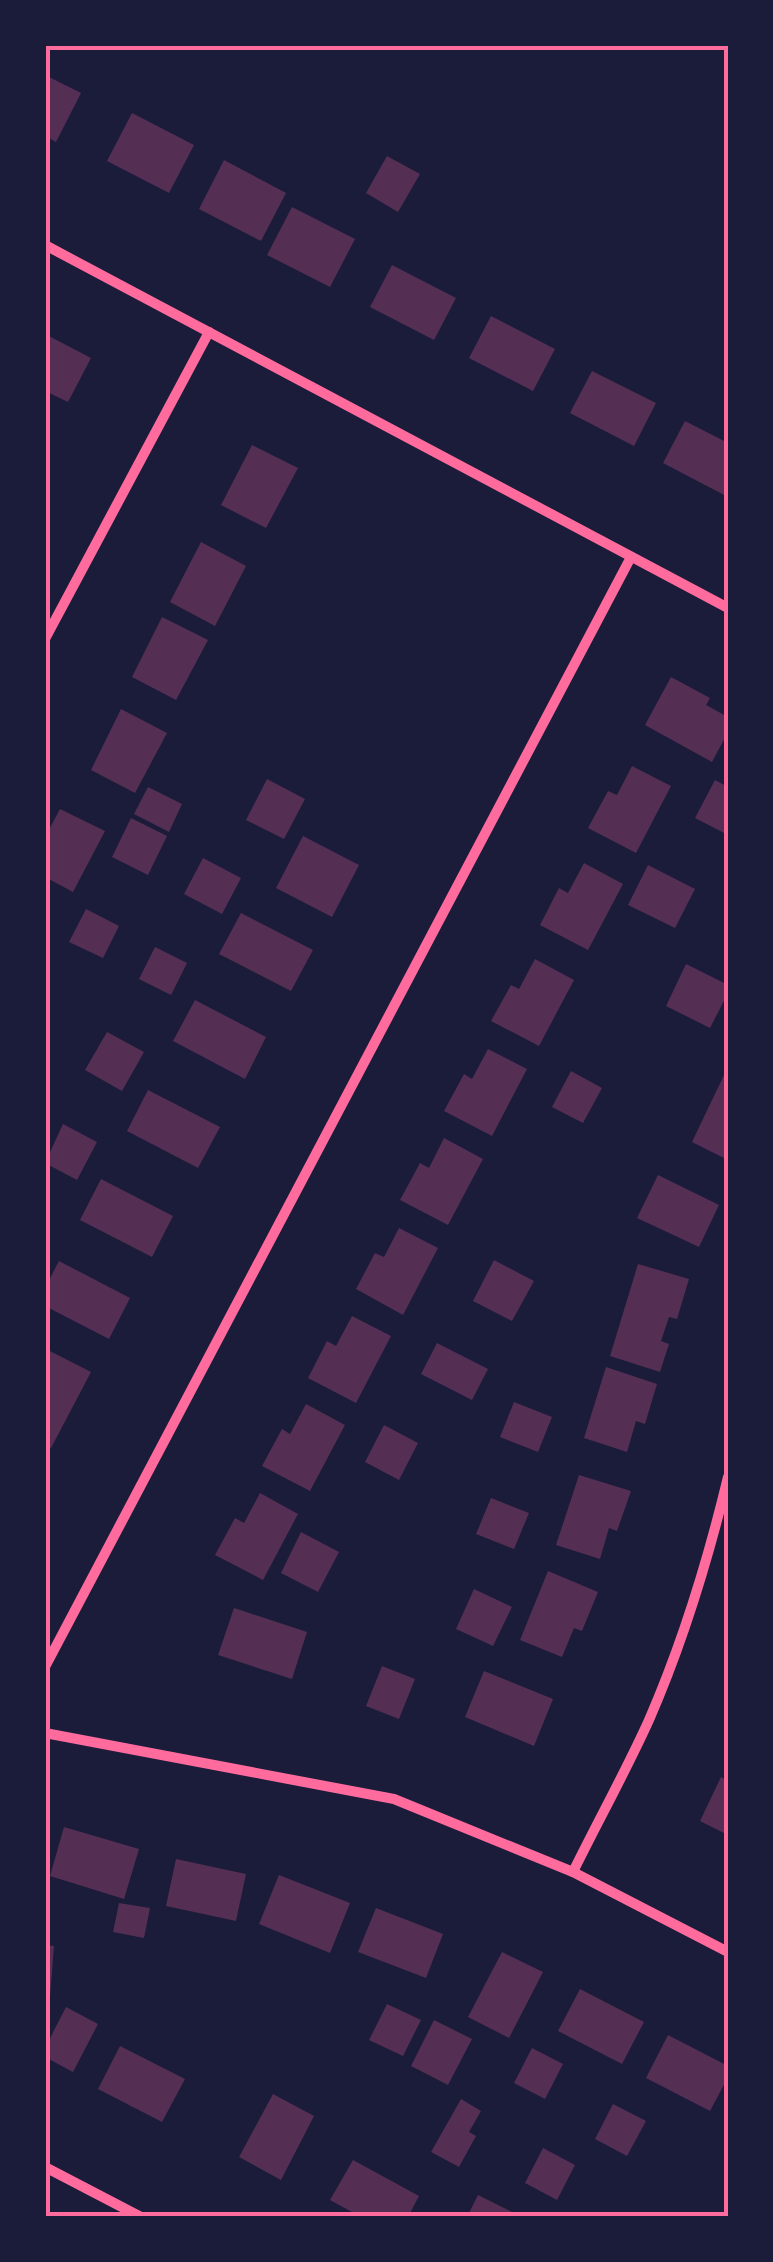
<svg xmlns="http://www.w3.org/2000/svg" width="773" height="2262" viewBox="0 0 773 2262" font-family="Helvetica,sans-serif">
  <rect width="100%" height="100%" fill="#1b1b3a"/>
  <g fill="#542f53">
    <path d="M 45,75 L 81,93 L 56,142 L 45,136 Z"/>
    <path d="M 132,113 L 194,145 L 169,193 L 107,161 Z"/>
    <path d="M 387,156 L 420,174 L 398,212 L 366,193 Z"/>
    <path d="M 224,160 L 286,193 L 261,241 L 199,209 Z"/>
    <path d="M 292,207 L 355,239 L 330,287 L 267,255 Z"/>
    <path d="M 392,265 L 456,298 L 434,340 L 370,307 Z"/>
    <path d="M 491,316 L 555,349 L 533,391 L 469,358 Z"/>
    <path d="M 45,334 L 91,358 L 68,402 L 45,391 Z"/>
    <path d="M 592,371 L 656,403 L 634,446 L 570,413 Z"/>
    <path d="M 685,421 L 728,443 L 728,497 L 663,463 Z"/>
    <path d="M 252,445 L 298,468 L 266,528 L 221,505 Z"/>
    <path d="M 201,542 L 246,566 L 215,626 L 170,602 Z"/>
    <path d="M 162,617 L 208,640 L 176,700 L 132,677 Z"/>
    <path d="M 671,677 L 710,698 L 706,705 L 728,717 L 728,732 L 712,762 L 645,725 Z"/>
    <path d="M 121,709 L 167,733 L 135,793 L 91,770 Z"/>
    <path d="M 632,766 L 671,786 L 636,853 L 588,828 L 608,791 L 617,795 Z"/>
    <path d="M 267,779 L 305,799 L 284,839 L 246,820 Z"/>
    <path d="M 715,780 L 728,787 L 728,835 L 695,818 Z"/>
    <path d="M 148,787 L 182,804 L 169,832 L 134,814 Z"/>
    <path d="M 60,809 L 105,831 L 73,892 L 45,877 L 45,837 Z"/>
    <path d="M 131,818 L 167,836 L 148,875 L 112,857 Z"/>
    <path d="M 303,836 L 359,865 L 332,917 L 276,888 Z"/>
    <path d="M 203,858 L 241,878 L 222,914 L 184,894 Z"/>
    <path d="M 584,863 L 623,884 L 588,950 L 540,925 L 559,888 L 568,893 Z"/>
    <path d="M 648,865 L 695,889 L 675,928 L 628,905 Z"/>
    <path d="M 86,909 L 119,926 L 103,958 L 69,942 Z"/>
    <path d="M 241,913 L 313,950 L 291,991 L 219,954 Z"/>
    <path d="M 155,947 L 187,963 L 171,995 L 139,979 Z"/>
    <path d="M 535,959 L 574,980 L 539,1046 L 491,1021 L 511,985 L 519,989 Z"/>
    <path d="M 686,964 L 728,985 L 728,993 L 710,1028 L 666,1006 Z"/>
    <path d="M 195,1000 L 266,1037 L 245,1079 L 173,1041 Z"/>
    <path d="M 107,1032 L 144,1052 L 122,1091 L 85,1070 Z"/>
    <path d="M 488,1049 L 527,1069 L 492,1136 L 444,1111 L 464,1074 L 472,1079 Z"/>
    <path d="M 571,1071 L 602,1088 L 583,1123 L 552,1107 Z"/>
    <path d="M 724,1075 L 728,1077 L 728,1160 L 692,1142 Z"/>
    <path d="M 148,1090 L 220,1127 L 198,1168 L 127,1131 Z"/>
    <path d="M 63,1124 L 97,1142 L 77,1180 L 45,1163 Z"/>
    <path d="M 444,1138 L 483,1159 L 448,1225 L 400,1200 L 420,1163 L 429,1168 Z"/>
    <path d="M 658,1175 L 719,1205 L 699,1247 L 637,1218 Z"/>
    <path d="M 101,1179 L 173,1216 L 152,1257 L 80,1220 Z"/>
    <path d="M 399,1228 L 438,1248 L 403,1315 L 356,1289 L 375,1253 L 384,1257 Z"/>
    <path d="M 494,1260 L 534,1281 L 512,1321 L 473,1301 Z"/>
    <path d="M 59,1261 L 130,1298 L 109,1339 L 45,1306 L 45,1288 Z"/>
    <path d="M 638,1264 L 689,1279 L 677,1319 L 669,1317 L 661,1341 L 669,1344 L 660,1372 L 610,1356 Z"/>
    <path d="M 352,1316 L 391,1336 L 356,1403 L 308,1378 L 327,1341 L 336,1346 Z"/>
    <path d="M 437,1343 L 488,1369 L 472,1400 L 421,1374 Z"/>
    <path d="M 46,1349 L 91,1372 L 51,1448 L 45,1445 Z"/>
    <path d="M 606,1367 L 657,1384 L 645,1424 L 636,1421 L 627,1452 L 584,1438 Z"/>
    <path d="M 514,1402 L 552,1417 L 538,1452 L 500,1437 Z"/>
    <path d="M 306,1404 L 345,1425 L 310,1491 L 262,1466 L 282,1429 L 290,1434 Z"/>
    <path d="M 384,1425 L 418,1443 L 399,1480 L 365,1462 Z"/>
    <path d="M 579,1475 L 631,1491 L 617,1531 L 609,1528 L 600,1559 L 556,1545 Z"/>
    <path d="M 260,1493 L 298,1514 L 263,1580 L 215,1555 L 235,1518 L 244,1523 Z"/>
    <path d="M 491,1498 L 529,1513 L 514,1549 L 476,1534 Z"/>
    <path d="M 301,1532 L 339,1552 L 318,1592 L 281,1573 Z"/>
    <path d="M 548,1571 L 598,1592 L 582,1631 L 574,1628 L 562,1657 L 520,1640 Z"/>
    <path d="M 474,1589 L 512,1607 L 493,1646 L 456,1629 Z"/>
    <path d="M 234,1608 L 307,1632 L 292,1679 L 218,1655 Z"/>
    <path d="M 382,1666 L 415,1679 L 399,1719 L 366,1706 Z"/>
    <path d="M 484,1671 L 553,1699 L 534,1746 L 465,1717 Z"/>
    <path d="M 721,1777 L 728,1781 L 728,1835 L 700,1821 Z"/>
    <path d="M 64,1827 L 139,1849 L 124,1899 L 50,1876 Z"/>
    <path d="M 176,1859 L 246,1874 L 236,1921 L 166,1906 Z"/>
    <path d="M 279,1875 L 350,1903 L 330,1953 L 259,1924 Z"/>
    <path d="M 119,1903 L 150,1908 L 144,1938 L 113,1932 Z"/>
    <path d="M 376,1908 L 443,1934 L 426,1978 L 358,1952 Z"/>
    <path d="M 45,1945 L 54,1946 L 48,2023 L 45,2023 Z"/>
    <path d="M 502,1952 L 543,1972 L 509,2038 L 468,2017 Z"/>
    <path d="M 580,1989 L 644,2022 L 622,2064 L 558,2031 Z"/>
    <path d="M 387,2004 L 421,2020 L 403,2056 L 369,2040 Z"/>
    <path d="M 66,2007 L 98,2024 L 73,2072 L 45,2057 L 45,2048 Z"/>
    <path d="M 434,2020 L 472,2039 L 448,2085 L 411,2066 Z"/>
    <path d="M 668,2035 L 728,2066 L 728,2077 L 710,2111 L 646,2078 Z"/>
    <path d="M 120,2046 L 185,2079 L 162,2122 L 98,2089 Z"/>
    <path d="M 532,2048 L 563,2064 L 545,2099 L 514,2083 Z"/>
    <path d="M 273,2094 L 314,2116 L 281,2180 L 239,2157 Z"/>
    <path d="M 461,2099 L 481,2111 L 469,2132 L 476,2136 L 459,2167 L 431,2152 Z"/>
    <path d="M 613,2104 L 646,2121 L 627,2156 L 595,2139 Z"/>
    <path d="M 543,2148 L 575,2165 L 557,2200 L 525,2183 Z"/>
    <path d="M 353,2160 L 419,2196 L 408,2217 L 361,2217 L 330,2200 Z"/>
    <path d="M 478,2195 L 522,2217 L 467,2217 Z"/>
  </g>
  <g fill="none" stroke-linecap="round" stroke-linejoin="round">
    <g stroke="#ff6b9d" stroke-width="10">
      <path d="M 45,245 L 728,608"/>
      <path d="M 45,639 L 209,332"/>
      <path d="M 45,1667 L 631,557"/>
      <path d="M 45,1733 L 394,1799 L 573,1872 L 728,1952"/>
      <path d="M 573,1872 C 598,1821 626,1771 649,1720 C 683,1642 708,1560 728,1477"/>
      <path d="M 45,2167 L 141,2217"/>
    </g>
  </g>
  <rect width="773" height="2262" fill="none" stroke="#1b1b3a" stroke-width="95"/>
  <rect x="48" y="48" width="678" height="2166" fill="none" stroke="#ff6b9d" stroke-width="4"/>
</svg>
